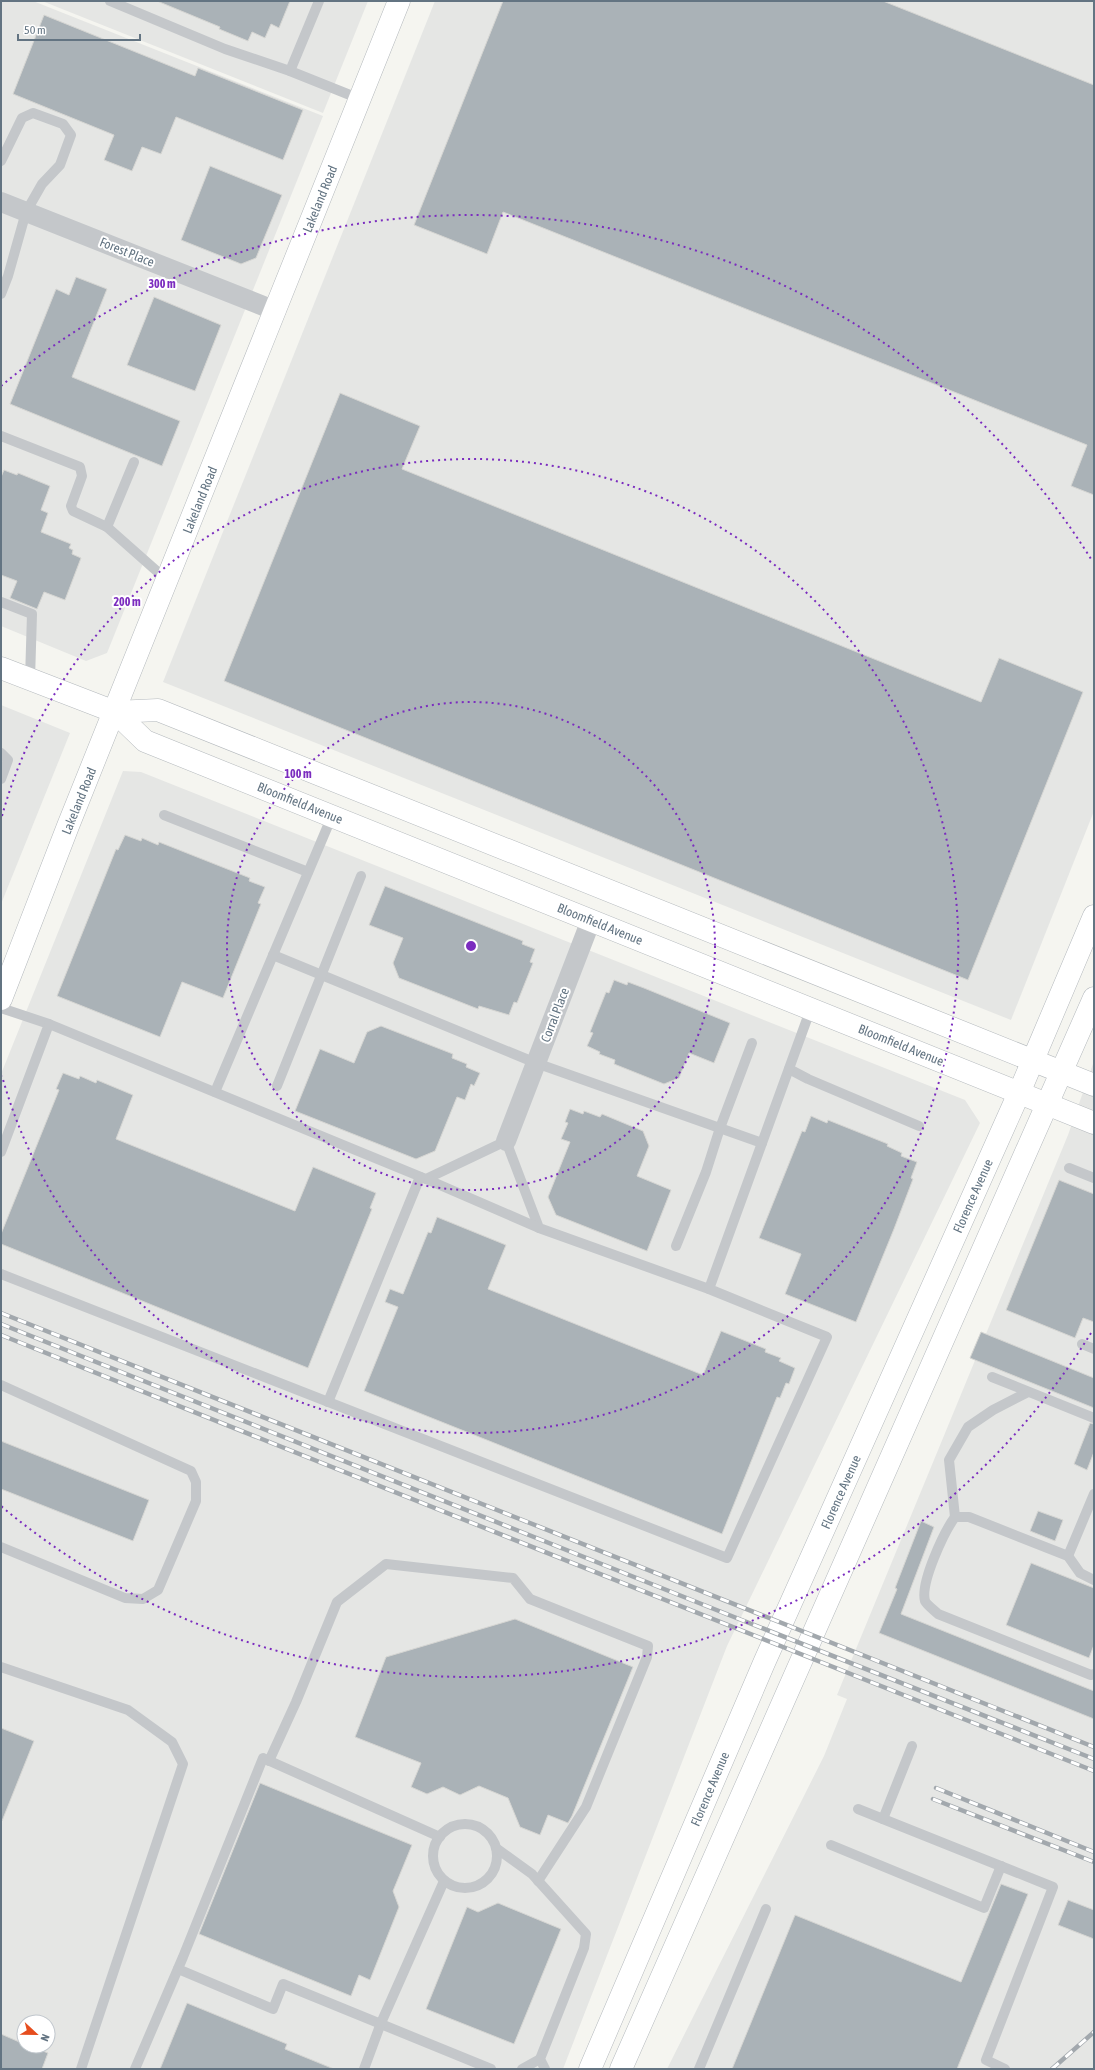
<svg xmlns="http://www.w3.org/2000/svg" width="1095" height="2070" viewBox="0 0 1095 2070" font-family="'Asap Condensed',sans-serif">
  <rect width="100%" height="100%" fill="#f5f5f0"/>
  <g fill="#e5e6e4" fill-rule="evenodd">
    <path d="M 1,1 L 33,1 L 323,116 L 107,653 L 86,661 L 1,626 Z"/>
    <path d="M 42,1 L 368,1 L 323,113 Z"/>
    <path d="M 435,1 L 1094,1 L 1094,811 L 1011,1020 L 163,682 Z"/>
    <path d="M 1,705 L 70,733 L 1,904 Z"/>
    <path d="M 123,771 L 141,772 L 965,1100 L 980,1123 L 727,1646 L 563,2069 L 1,2069 L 1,1074 ZM 24,2022 L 48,2022 L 48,2046 L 24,2046 Z"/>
    <path d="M 1094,1061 L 1094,2069 L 667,2069 L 824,1756 L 847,1699 L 837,1695 L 1068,1135 Z"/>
  </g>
  <g fill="#aab2b7" stroke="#d6d6d3">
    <path d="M 157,1 L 290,1 L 279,28 L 271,24 L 265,38 L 252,32 L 248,41 L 219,29 L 220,27 Z"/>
    <path d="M 503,1 L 883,1 L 1094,85 L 1094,495 L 1071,486 L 1087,445 L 503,212 L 487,254 L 414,225 Z"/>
    <path d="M 44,15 L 195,76 L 198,68 L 303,110 L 283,160 L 176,117 L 161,154 L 142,147 L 132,171 L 104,160 L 114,135 L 13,94 Z"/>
    <path d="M 210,166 L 282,195 L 256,258 L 241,264 L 181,240 Z"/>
    <path d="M 76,277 L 107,289 L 72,377 L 180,421 L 162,466 L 10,404 L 56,289 L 69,295 Z"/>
    <path d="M 154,297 L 221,325 L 195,391 L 127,365 Z"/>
    <path d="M 340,393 L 420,426 L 402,469 L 981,702 L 999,658 L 1083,692 L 968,980 L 224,681 Z"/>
    <path d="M 4,470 L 17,475 L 18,473 L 50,486 L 41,510 L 48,513 L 41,532 L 71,544 L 69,548 L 73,550 L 72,554 L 81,558 L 65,600 L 44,592 L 37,609 L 10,598 L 17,581 L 1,575 L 1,477 Z"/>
    <path d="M 125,835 L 141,841 L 142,838 L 158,845 L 159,842 L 250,878 L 249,881 L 265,887 L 258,903 L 261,904 L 223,998 L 182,982 L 160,1037 L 57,996 L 116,849 L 118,850 Z"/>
    <path d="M 385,886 L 523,941 L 522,944 L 535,949 L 530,962 L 533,963 L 517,1003 L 514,1002 L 509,1015 L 479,1006 L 478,1009 L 399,978 L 393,963 L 403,938 L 369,925 Z"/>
    <path d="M 614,980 L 627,985 L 628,982 L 644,988 L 730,1023 L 714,1063 L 689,1053 L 679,1078 L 664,1084 L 614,1064 L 615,1060 L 599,1054 L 600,1052 L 587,1046 L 593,1033 L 590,1032 L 606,992 L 609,993 Z"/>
    <path d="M 381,1026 L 453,1054 L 452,1058 L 467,1064 L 466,1067 L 480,1073 L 474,1086 L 471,1084 L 465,1100 L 457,1097 L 435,1151 L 416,1159 L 295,1111 L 320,1049 L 354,1063 L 367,1032 Z"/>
    <path d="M 63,1073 L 79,1079 L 80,1076 L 96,1083 L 97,1080 L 133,1095 L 116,1139 L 295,1211 L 313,1167 L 376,1193 L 370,1208 L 372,1209 L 308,1368 L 1,1244 L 1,1234 L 59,1090 L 56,1089 Z"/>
    <path d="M 570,1109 L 583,1114 L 584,1111 L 600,1117 L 602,1114 L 643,1131 L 649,1146 L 637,1176 L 671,1190 L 647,1251 L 556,1215 L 548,1197 L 570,1142 L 561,1139 L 568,1123 L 565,1122 Z"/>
    <path d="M 811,1116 L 827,1123 L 828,1120 L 888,1144 L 887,1146 L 902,1153 L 901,1156 L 917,1162 L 911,1178 L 913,1179 L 894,1229 L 856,1322 L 785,1294 L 801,1254 L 759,1238 L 802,1131 L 805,1132 Z"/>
    <path d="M 1059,1180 L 1094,1194 L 1094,1322 L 1083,1318 L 1075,1338 L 1006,1310 Z"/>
    <path d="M 437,1217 L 506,1245 L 488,1289 L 703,1375 L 721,1331 L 766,1349 L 765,1352 L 781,1358 L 779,1361 L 795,1368 L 789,1384 L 786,1383 L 780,1398 L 777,1397 L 722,1534 L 364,1391 L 398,1307 L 385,1302 L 390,1289 L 403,1294 L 428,1232 L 431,1233 Z"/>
    <path d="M 981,1332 L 1094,1378 L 1094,1408 L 970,1358 Z"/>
    <path d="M 1090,1423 L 1094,1424 L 1094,1452 L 1087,1470 L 1074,1464 Z"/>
    <path d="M 1,1441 L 149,1500 L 133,1541 L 1,1489 Z"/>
    <path d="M 1038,1511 L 1063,1520 L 1055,1541 L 1030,1531 Z"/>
    <path d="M 921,1521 L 934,1527 L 901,1614 L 1094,1691 L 1094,1719 L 879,1633 L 897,1589 L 895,1588 Z"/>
    <path d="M 1031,1563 L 1094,1588 L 1094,1645 L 1089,1658 L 1006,1625 Z"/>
    <path d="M 515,1619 L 633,1667 L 572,1816 L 568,1823 L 548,1815 L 540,1835 L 520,1827 L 508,1798 L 479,1786 L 460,1795 L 443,1787 L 427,1794 L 411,1787 L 421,1763 L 355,1737 L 386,1657 Z"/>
    <path d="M 1,1728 L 34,1741 L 2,1821 L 1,1821 Z"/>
    <path d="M 260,1783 L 412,1845 L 393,1891 L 399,1907 L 370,1980 L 359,1975 L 351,1996 L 199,1934 Z"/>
    <path d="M 1001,1884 L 1028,1894 L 957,2069 L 732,2069 L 795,1915 L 961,1982 Z"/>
    <path d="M 1068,1900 L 1094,1910 L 1094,1939 L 1058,1925 Z"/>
    <path d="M 498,1903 L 561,1929 L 514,2044 L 426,2009 L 467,1907 L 478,1912 Z"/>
    <path d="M 187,2003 L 287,2044 L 285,2049 L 334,2069 L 160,2069 Z"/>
    <path d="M 1,2034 L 24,2044 L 24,2046 L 30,2046 L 48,2053 L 42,2069 L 1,2069 Z"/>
  </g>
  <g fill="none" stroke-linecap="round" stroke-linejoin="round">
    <g stroke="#b4b9bd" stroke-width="23">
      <g id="secondary">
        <path d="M 1,668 L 115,712 L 145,741 L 1094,1123"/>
        <path d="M 115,712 L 158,710 L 1094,1085"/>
        <path d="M 1,999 L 68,826 L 399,1"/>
        <path d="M 590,2069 L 764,1663 L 1019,1093 L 1094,916"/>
        <path d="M 621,2069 L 1094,998"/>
      </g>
    </g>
    <g stroke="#c4c7ca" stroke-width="10">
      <path d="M 110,1 L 225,49 L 290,71"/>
      <path d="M 319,1 L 290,71 L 360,99"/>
      <path d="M 1,161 L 22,118 L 33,113 L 63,124 L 71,135 L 60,165 L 42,184 L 26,212 L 8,276 L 1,294"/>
      <path d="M 1,436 L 80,467 L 82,476 L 71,506 L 73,511 L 107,527 L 168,581"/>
      <path d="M 107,527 L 134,462"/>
      <path d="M 1,602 L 32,614 L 30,679"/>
      <path d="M 1,753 L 8,760 L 1,779"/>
      <path d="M 164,815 L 308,872"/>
      <path d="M 273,955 L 536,1063 L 762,1143"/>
      <path d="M 1,1008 L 49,1024 L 1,1152"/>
      <path d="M 49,1024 L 426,1179 L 506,1141 L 539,1228 L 709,1289"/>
      <path d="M 789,1069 L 808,1079 L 919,1126"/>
      <path d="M 277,1086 L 361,876"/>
      <path d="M 215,1092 L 332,816"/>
      <path d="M 1069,1168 L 1094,1178"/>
      <path d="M 426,1179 L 539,1228"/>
      <path d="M 676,1246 L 706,1172 L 720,1128 L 752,1043"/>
      <path d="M 1,1274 L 727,1558 L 827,1337 L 709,1289 L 811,1008"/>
      <path d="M 1082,1344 L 1094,1349"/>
      <path d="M 992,1377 L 1094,1418"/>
      <path d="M 1,1385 L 191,1471 L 196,1482 L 196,1501 L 158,1590 L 143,1599 L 125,1598 L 1,1547"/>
      <path d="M 328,1402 L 420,1177"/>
      <path d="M 955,1517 L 949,1460 L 968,1427 L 993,1410 L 1028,1392"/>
      <path d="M 1068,1556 L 1094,1494"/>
      <path d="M 1094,1580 L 1080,1573 L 1068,1556 L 969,1517 L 955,1517 C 944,1532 920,1583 925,1601 C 927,1605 934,1610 938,1614 L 1091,1675 L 1094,1674"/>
      <path d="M 1,1667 L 128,1710 L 172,1742 L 183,1764 L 81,2069"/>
      <path d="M 269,1761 L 296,1702 L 337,1602 L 386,1564 L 513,1578 L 530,1599 L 648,1646 L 647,1657 L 586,1807 L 538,1881"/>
      <path d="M 858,1809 L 1053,1887 L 986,2060 L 1005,2069"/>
      <path d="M 883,1819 L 912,1746"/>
      <circle cx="465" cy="1856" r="32"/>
      <path d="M 831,1845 L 984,1908 L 1001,1866"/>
      <path d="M 496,1848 L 532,1874 L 586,1934 L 584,1948 L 540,2059 L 545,2069"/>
      <path d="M 178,1969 L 273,2009 L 283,1984 L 491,2069"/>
      <path d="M 135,2069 L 183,1957 L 263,1758 L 440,1837"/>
      <path d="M 364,2069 L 381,2023 L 444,1881"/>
      <path d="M 522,2069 L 540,2059"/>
      <path d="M 699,2069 L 766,1909"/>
    </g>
    <g stroke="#c4c7ca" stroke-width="20">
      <path d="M 1,202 L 276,311"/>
      <path d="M 506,1141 L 591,920"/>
    </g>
    <use href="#secondary" stroke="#fff" stroke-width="22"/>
    <g stroke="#a2a8ad" stroke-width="4.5">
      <g id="rail">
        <path d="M 1,1313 L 1094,1747"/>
        <path d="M 1,1324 L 729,1615 L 1094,1759"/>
        <path d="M 1,1335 L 1094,1771"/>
        <path d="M 936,1788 L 1094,1852"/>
        <path d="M 933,1799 L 1094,1862"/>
        <path d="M 1052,2069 L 1094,2032"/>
      </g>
    </g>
    <use href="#rail" stroke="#fff" stroke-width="3" stroke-dasharray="9" stroke-linecap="butt"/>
  </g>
  <g fill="none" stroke="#7b2cbf" stroke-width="2" stroke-dasharray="2 4">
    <circle cx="471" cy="946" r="244"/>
    <path d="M2 816A487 487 0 1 1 2 1076"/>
    <path d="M1091 1333A731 731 0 0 1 1 1506M1 386A731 731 0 0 1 1091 559"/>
  </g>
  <g text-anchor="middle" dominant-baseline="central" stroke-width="4" stroke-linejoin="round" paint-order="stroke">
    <g font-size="13" fill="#637482" stroke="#fff">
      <text transform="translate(320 199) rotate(-68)">Lakeland Road</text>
      <text transform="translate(127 252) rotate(22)">Forest Place</text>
      <text transform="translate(200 500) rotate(-68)">Lakeland Road</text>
      <text transform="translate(79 801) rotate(-68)">Lakeland Road</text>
      <text transform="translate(300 803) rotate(22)">Bloomfield Avenue</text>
      <text transform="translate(600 924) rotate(22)">Bloomfield Avenue</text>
      <text transform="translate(555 1015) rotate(-69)">Corral Place</text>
      <text transform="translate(901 1045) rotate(22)">Bloomfield Avenue</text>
      <text transform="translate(973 1196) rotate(-66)">Florence Avenue</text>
      <text transform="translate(841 1492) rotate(-66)">Florence Avenue</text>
      <text transform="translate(710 1789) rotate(-67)">Florence Avenue</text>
    </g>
  </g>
  <circle cx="471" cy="946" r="6" fill="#7b2cbf" stroke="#fff" stroke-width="2"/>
  <g font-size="12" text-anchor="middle" font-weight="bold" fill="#7b2cbf" stroke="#fff" stroke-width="4" stroke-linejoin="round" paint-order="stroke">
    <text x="162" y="288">300 m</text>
    <text x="127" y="606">200 m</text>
    <text x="298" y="778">100 m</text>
  </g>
  <rect width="1095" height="2070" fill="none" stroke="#637482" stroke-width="4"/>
  <g transform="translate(36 2034) rotate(112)"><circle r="19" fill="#ffffff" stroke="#c1c7cd"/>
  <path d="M0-3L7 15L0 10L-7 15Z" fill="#e64d1e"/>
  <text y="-6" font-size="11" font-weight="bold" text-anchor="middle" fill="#637482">N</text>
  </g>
  <path d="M18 34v6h122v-6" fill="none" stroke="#637482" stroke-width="2"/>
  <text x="24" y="34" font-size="12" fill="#637482" stroke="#ffffff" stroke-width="3" paint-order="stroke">50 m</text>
</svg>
